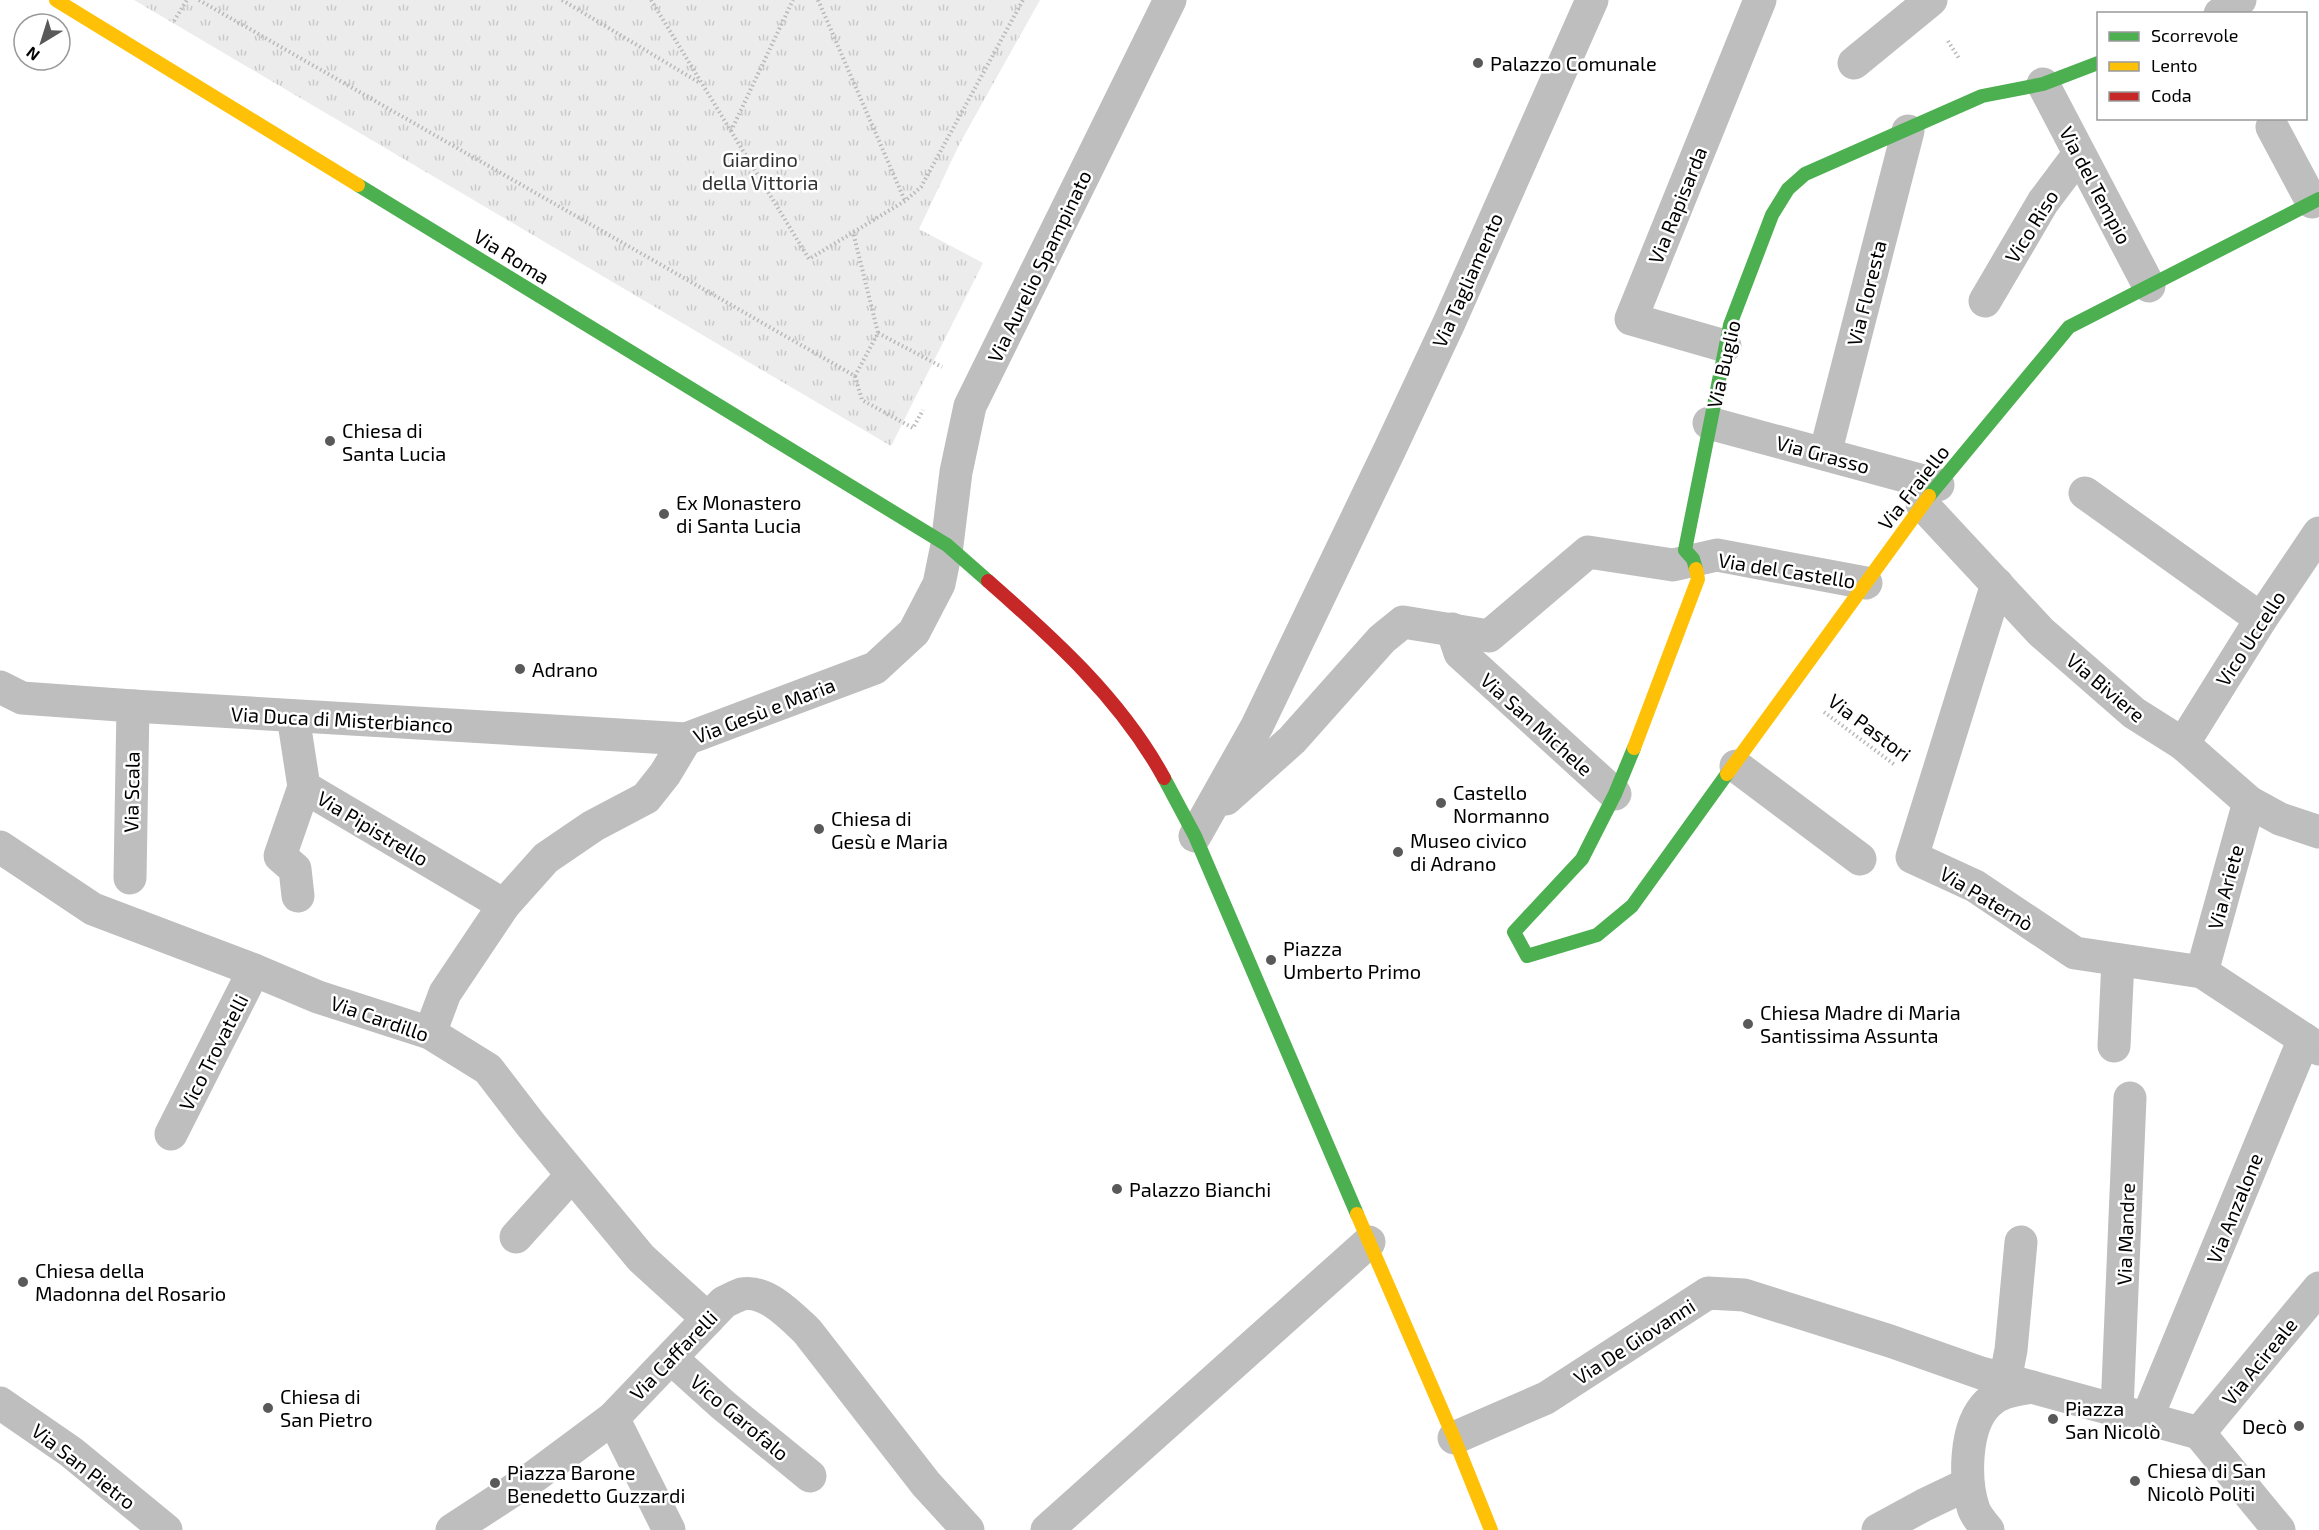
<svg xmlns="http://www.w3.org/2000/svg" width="2319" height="1530" viewBox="0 0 2319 1530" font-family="'Exo 2',sans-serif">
  <defs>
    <pattern id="park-tufts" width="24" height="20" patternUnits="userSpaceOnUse" patternTransform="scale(1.5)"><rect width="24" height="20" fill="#ececec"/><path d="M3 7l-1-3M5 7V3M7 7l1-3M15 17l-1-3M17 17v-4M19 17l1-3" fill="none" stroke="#c9c9c9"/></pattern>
  </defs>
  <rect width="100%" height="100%" fill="#fff"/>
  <path fill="url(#park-tufts)" d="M 134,0 L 1040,0 L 960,143 L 919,229 L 983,263 L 891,446 Z"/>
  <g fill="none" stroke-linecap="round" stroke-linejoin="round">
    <g stroke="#b9b9b9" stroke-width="4" stroke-dasharray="1.5 3" stroke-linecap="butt">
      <path d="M 199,0 L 855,376 L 878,333 L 853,232"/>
      <path d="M 562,0 L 700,83"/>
      <path d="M 651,0 L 809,259 L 905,201 L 921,187 L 1023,0"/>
      <path d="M 818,0 L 905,201"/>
      <path d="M 174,21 L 187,0"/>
      <path d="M 1948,41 L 1960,60"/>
      <path d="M 731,131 L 793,0"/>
      <path d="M 878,333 L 942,367"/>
      <path d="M 855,376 L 862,400 L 913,428 L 923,410"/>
      <path d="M 1824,712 L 1895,765"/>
    </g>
    <g stroke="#bebebe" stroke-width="33">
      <path d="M 2220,14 L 2240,0"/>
      <path d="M 1854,63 L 1931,0"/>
      <path d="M 2043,84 L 2149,286"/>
      <path d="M 2272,127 L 2312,202"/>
      <path d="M 1985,301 L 2043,202 L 2079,154"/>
      <path d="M 1725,346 L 1631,319 L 1760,0"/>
      <path d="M 1709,423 L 1938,485"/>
      <path d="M 1825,454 L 1908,131"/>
      <path d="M 2085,493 L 2261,619"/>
      <path d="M 1922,504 L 2041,632 L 2134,713 L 2183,744 L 2249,802 L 2280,819 L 2319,832"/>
      <path d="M 1997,584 L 1912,857 L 1975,886 L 2075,953 L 2202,972 L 2319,1049"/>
      <path d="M 1452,629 L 1460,653 L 1615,794"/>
      <path d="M 0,687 L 22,698 L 133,706 L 686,739"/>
      <path d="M 293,716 L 304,787 L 504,905"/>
      <path d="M 2183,744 L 2261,619 L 2319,533"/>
      <path d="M 1736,766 L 1860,859"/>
      <path d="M 1226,799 L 1292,740 L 1382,639 L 1403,622 L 1489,636 L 1588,552 L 1673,565 L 1717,555 L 1866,583"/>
      <path d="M 1195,836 L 1257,726 L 1390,449 L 1449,323 L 1592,0"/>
      <path d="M 0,847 L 93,909 L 254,970 L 318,997 L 430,1033 L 488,1069 L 531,1125 L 641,1258 L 708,1319"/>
      <path d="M 130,878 L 133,706"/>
      <path d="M 298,896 L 295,869 L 280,856 L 304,787"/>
      <path d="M 2202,972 L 2249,802"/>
      <path d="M 430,1033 L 445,993 L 504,905 L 546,858 L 593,826 L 646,798 L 665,774 L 686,739 L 875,668 L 914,632 L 939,584 L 947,545 L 956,472 L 970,406 L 1170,0"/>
      <path d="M 2114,1046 L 2118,960"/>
      <path d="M 171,1134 L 254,970"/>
      <path d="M 516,1237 L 572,1175"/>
      <path d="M 671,1358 L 723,1405 L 810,1476"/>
      <path d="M 2005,1380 L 2011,1350 L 2021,1242"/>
      <path d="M 0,1403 L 71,1452 L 166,1530"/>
      <path d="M 2117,1410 L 2130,1098"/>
      <path d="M 613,1418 L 669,1530"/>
      <path d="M 2147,1418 L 2304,1039"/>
      <path d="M 2199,1433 L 2319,1288"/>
      <path d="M 2199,1433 L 2279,1530"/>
      <path d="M 1454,1438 L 1546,1398 L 1708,1293 L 1744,1295 L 1890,1341 L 1981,1373 L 2199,1433"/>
      <path d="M 452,1530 L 535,1476 L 613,1418 L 724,1302 C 729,1300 736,1296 742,1294 C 766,1289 791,1316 807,1331 L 926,1484 L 968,1530"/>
      <path d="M 1047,1530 L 1369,1242"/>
      <path d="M 1878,1530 L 1924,1505 L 1968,1484"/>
      <path d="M 1988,1530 C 1983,1524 1977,1517 1974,1510 C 1964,1481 1964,1426 1988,1403 C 2000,1391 2016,1390 2032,1387"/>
    </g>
    <g stroke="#4caf50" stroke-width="14">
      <path d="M 358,185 L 947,545 L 988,581"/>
      <path d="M 1929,496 L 2069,327 L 2319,199"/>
      <path d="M 1696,569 L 1693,559 L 1685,550 L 1730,325 L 1772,215 L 1788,189 L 1805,174 L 1982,96 L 2043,84 L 2098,63"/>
      <path d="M 1634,748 L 1615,794 L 1582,859 L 1514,932 L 1527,956 L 1597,935 L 1632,906 L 1727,774"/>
      <path d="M 1164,778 L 1195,836 L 1357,1214"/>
    </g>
    <g stroke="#ffc107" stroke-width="14">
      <path d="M 56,0 L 358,185"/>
      <path d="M 1634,748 L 1698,579 L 1696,569"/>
      <path d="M 1727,774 L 1929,496"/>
      <path d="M 1357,1214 L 1454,1438 L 1491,1530"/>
    </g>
    <path stroke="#c62828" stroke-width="14" d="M 988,581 C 1054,639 1121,699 1164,778"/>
  </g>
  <g fill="#595959" stroke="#fff" stroke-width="2">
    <circle cx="1478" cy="63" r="6"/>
    <circle cx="330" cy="441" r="6"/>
    <circle cx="664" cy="514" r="6"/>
    <circle cx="520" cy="669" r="6"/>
    <circle cx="1441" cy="803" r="6"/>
    <circle cx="819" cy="829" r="6"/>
    <circle cx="1398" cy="852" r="6"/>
    <circle cx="1271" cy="960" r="6"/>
    <circle cx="1748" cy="1024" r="6"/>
    <circle cx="1117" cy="1189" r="6"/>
    <circle cx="23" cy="1282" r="6"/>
    <circle cx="268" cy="1408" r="6"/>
    <circle cx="2053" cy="1419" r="6"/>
    <circle cx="2299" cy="1426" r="6"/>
    <circle cx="2135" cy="1481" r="6"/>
    <circle cx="495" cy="1483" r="6"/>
  </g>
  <g text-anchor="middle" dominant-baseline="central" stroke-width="5" stroke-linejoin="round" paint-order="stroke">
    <g font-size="20" fill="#000" stroke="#fff" text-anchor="start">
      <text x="1490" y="63">Palazzo Comunale</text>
      <text x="342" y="430">Chiesa di<tspan x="342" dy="23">Santa Lucia</tspan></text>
      <text x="676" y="502">Ex Monastero<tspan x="676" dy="23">di Santa Lucia</tspan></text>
      <text x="532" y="669">Adrano</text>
      <text x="1453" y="792">Castello<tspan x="1453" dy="23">Normanno</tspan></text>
      <text x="831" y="818">Chiesa di<tspan x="831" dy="23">Gesù e Maria</tspan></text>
      <text x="1410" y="840">Museo civico<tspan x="1410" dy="23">di Adrano</tspan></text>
      <text x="1283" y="948">Piazza<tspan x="1283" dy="23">Umberto Primo</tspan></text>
      <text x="1760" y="1012">Chiesa Madre di Maria<tspan x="1760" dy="23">Santissima Assunta</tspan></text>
      <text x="1129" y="1189">Palazzo Bianchi</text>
      <text x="35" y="1270">Chiesa della<tspan x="35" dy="23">Madonna del Rosario</tspan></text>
      <text x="280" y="1396">Chiesa di<tspan x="280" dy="23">San Pietro</tspan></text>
      <text x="2065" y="1408">Piazza<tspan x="2065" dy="23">San Nicolò</tspan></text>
      <text x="2287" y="1426" text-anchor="end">Decò</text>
      <text x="2147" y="1470">Chiesa di San<tspan x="2147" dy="23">Nicolò Politi</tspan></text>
      <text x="507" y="1472">Piazza Barone<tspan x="507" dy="23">Benedetto Guzzardi</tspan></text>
    </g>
    <g font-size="20" fill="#333" stroke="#fff">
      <text x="760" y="159">Giardino<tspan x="760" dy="23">della Vittoria</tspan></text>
    </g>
    <g font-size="20" fill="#000" stroke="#fff">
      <text transform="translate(2096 185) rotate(62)">Via del Tempio</text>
      <text transform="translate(1677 205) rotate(-68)">Via Rapisarda</text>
      <text transform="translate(2031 226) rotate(-58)">Vico Riso</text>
      <text transform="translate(512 256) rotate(32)">Via Roma</text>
      <text transform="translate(1039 266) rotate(-64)">Via Aurelio Spampinato</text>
      <text transform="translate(1467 280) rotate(-66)">Via Tagliamento</text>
      <text transform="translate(1866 293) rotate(-76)">Via Floresta</text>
      <text transform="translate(1723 364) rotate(-77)">Via Buglio</text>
      <text transform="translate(1823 454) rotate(15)">Via Grasso</text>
      <text transform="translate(1913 487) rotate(-52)">Via Fraiello</text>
      <text transform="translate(1787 570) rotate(9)">Via del Castello</text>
      <text transform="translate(2250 638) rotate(-57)">Vico Uccello</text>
      <text transform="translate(2106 687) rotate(40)">Via Biviere</text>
      <text transform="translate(764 710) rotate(-21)">Via Gesù e Maria</text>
      <text transform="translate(342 719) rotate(3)">Via Duca di Misterbianco</text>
      <text transform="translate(1537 724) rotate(42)">Via San Michele</text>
      <text transform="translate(1870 727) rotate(37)">Via Pastori</text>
      <text transform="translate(131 792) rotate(-89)">Via Scala</text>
      <text transform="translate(373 828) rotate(31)">Via Pipistrello</text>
      <text transform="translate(2225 887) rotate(-75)">Via Ariete</text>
      <text transform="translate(1987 898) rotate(31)">Via Paternò</text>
      <text transform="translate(380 1018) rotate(19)">Via Cardillo</text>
      <text transform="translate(213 1052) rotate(-63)">Vico Trovatelli</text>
      <text transform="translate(2234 1208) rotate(-68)">Via Anzalone</text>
      <text transform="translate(2125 1234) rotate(-88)">Via Mandre</text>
      <text transform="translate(1634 1341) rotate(-33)">Via De Giovanni</text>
      <text transform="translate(673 1355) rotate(-46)">Via Caffarelli</text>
      <text transform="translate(2259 1361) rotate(-51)">Via Acireale</text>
      <text transform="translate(740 1417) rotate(40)">Vico Garofalo</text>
      <text transform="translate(84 1466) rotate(38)">Via San Pietro</text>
    </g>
  </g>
  <rect x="2097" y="12" width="210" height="108" fill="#ffffff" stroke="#999999" stroke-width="1.5"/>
  <rect x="2109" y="32" width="30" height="9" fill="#4caf50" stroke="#999999" stroke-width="1.5"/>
  <text x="2151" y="42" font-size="18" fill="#000000">Scorrevole</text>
  <rect x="2109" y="62" width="30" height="9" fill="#ffc107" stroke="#999999" stroke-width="1.5"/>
  <text x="2151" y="72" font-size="18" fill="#000000">Lento</text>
  <rect x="2109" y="92" width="30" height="9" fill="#c62828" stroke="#999999" stroke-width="1.5"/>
  <text x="2151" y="102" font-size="18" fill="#000000">Coda</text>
  <g transform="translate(42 42) rotate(218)"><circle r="28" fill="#ffffff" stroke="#999999" stroke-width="1.5"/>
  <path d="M0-4.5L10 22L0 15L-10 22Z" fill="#595959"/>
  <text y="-9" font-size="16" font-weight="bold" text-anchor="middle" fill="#000000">N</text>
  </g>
</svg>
